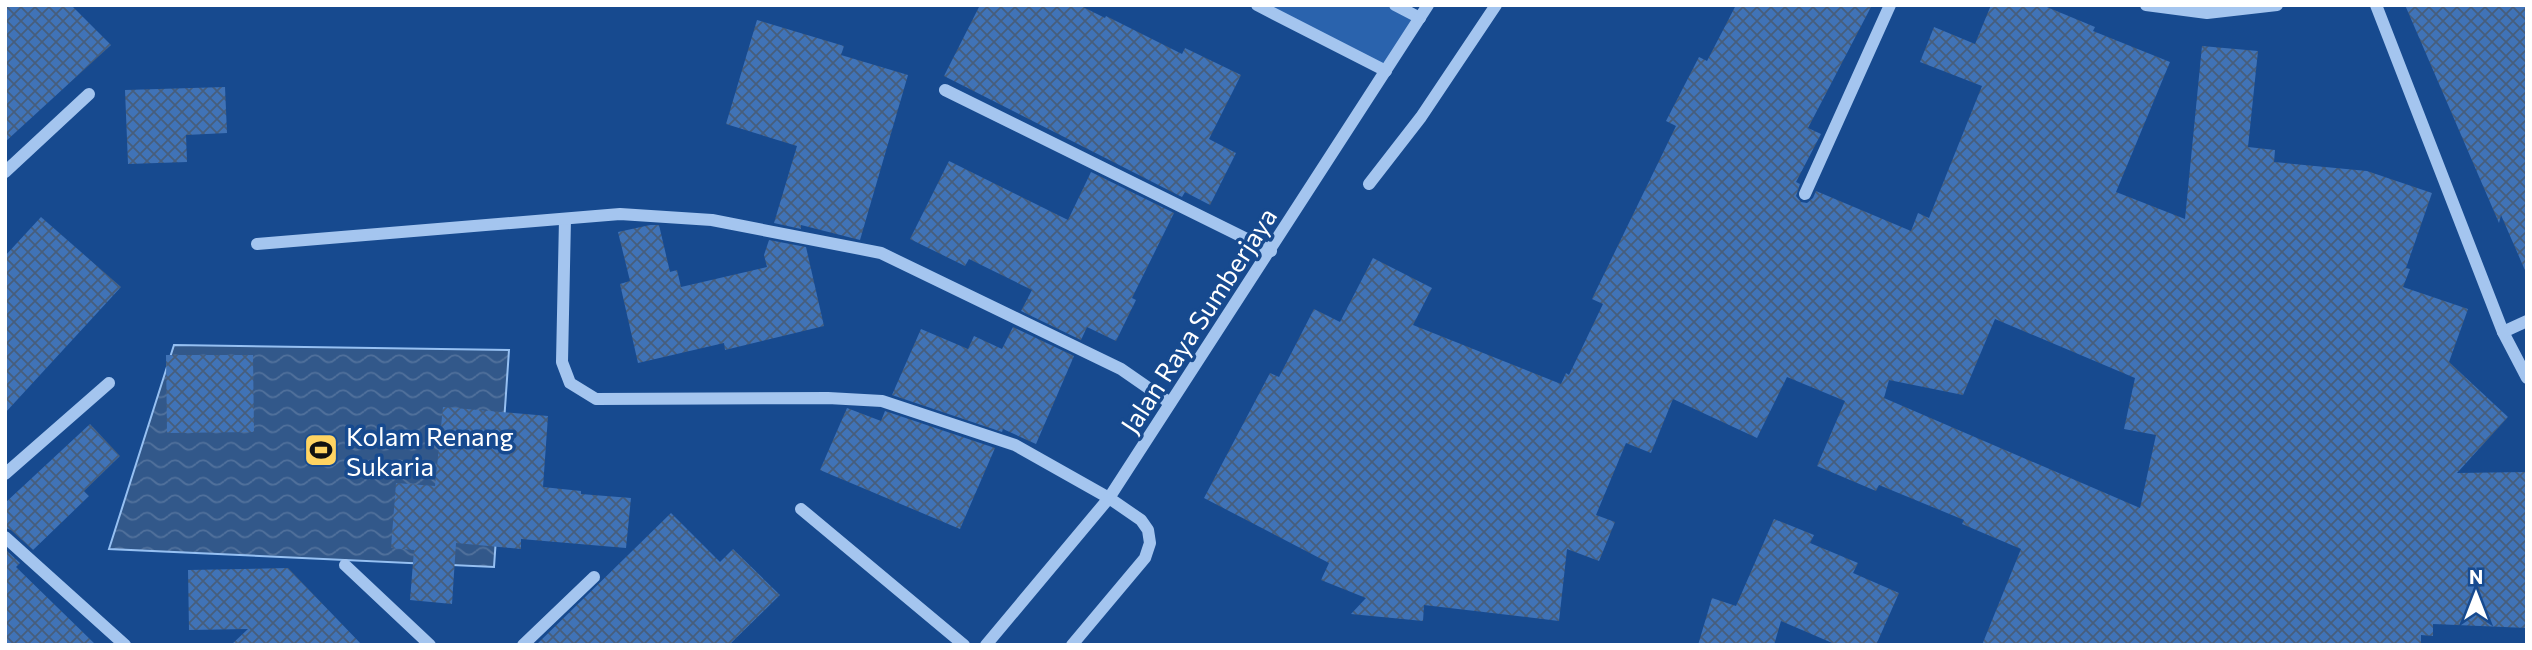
<svg xmlns="http://www.w3.org/2000/svg" width="2532" height="650" viewBox="0 0 2532 650" font-family="Commissioner,sans-serif">
  <defs>
    <pattern id="water-waves" width="16" height="10" patternUnits="userSpaceOnUse" patternTransform="scale(1.75)"><rect width="16" height="10" fill="#32588a"/><path d="M0 5q4-4 8 0t8 0" fill="none" stroke="#51719c"/></pattern>
    <pattern id="building-cross-hatch" width="8" height="8" patternUnits="userSpaceOnUse" patternTransform="scale(1.75)"><rect width="8" height="8" fill="#4073b7"/><path d="M0 0l8 8M0 8l8-8" fill="none" stroke="#475e7c"/></pattern>
  </defs>
  <rect width="100%" height="100%" fill="#174a8f"/>
  <path fill="#2a63ad" d="M 1253,5 L 1395,5 L 1420,18 L 1386,71 Z"/>
  <path fill="url(#water-waves)" stroke="#96c0f2" stroke-width="2" d="M 174,345 L 509,350 L 494,567 L 109,549 Z"/>
  <g fill="url(#building-cross-hatch)" fill-rule="evenodd">
    <path d="M 5,5 L 71,5 L 111,45 L 5,142 Z"/>
    <path d="M 980,5 L 1079,5 L 1105,18 L 1106,16 L 1182,54 L 1185,48 L 1241,75 L 1209,139 L 1236,153 L 1210,205 L 1185,192 L 1182,197 L 944,76 Z"/>
    <path d="M 1736,5 L 1872,5 L 1808,128 L 1821,134 L 1796,182 L 1800,184 L 1796,196 L 1801,202 L 1807,203 L 1813,198 L 1816,191 L 1911,231 L 1918,213 L 1929,218 L 1982,86 L 1920,62 L 1934,27 L 1975,44 L 1991,5 L 2042,5 L 2095,27 L 2093,31 L 2170,62 L 2116,192 L 2185,219 L 2202,46 L 2258,51 L 2248,147 L 2275,150 L 2274,162 L 2367,171 L 2432,193 L 2406,268 L 2410,269 L 2403,287 L 2468,309 L 2449,362 L 2508,417 L 2457,473 L 2527,472 L 2527,628 L 2433,624 L 2433,636 L 2421,635 L 2421,645 L 1982,645 L 2021,549 L 1962,524 L 1964,520 L 1879,485 L 1876,491 L 1817,466 L 1845,401 L 1787,377 L 1757,438 L 1673,399 L 1651,453 L 1626,443 L 1596,515 L 1615,522 L 1599,561 L 1567,549 L 1559,621 L 1424,605 L 1423,621 L 1351,614 L 1366,598 L 1321,580 L 1329,563 L 1204,498 L 1270,373 L 1279,377 L 1314,309 L 1340,322 L 1373,258 L 1432,288 L 1413,325 L 1561,384 L 1566,373 L 1569,375 L 1603,304 L 1592,299 L 1676,126 L 1666,121 L 1699,57 L 1707,61 ZM 1995,319 L 2135,378 L 2124,429 L 2156,435 L 2140,508 L 1884,398 L 1889,380 L 1963,395 Z"/>
    <path d="M 2405,5 L 2527,5 L 2527,275 L 2501,215 L 2499,223 Z"/>
    <path d="M 757,20 L 844,46 L 841,55 L 908,75 L 860,240 L 801,225 L 801,229 L 774,223 L 797,146 L 726,124 Z"/>
    <path d="M 225,87 L 227,133 L 186,135 L 187,162 L 128,164 L 125,90 Z"/>
    <path d="M 949,161 L 1068,220 L 1091,172 L 1174,213 L 1132,298 L 1136,300 L 1116,341 L 1087,327 L 1081,340 L 1021,311 L 1032,290 L 969,259 L 965,266 L 910,239 Z"/>
    <path d="M 41,217 L 121,287 L 5,413 L 5,256 Z"/>
    <path d="M 650,225 L 659,225 L 670,272 L 677,270 L 681,287 L 767,267 L 764,255 L 769,240 L 806,247 L 824,326 L 725,350 L 724,343 L 638,363 L 620,284 L 630,281 L 618,232 Z"/>
    <path d="M 1013,327 L 1074,356 L 1036,444 L 1003,429 L 1002,432 L 892,395 L 921,329 L 968,349 L 974,336 L 1002,349 Z"/>
    <path d="M 166,355 L 253,355 L 254,432 L 167,433 Z"/>
    <path d="M 443,407 L 548,416 L 543,487 L 581,491 L 581,494 L 631,498 L 626,548 L 521,539 L 521,549 L 456,543 L 452,604 L 410,600 L 414,550 L 391,548 L 396,483 L 435,486 Z"/>
    <path d="M 847,408 L 881,421 L 885,411 L 995,448 L 960,529 L 820,470 Z"/>
    <path d="M 90,424 L 120,456 L 84,491 L 89,496 L 33,550 L 11,530 L 5,528 L 5,503 Z"/>
    <path d="M 671,513 L 720,562 L 733,549 L 780,595 L 729,645 L 536,645 Z"/>
    <path d="M 1774,519 L 1814,535 L 1810,543 L 1858,563 L 1853,573 L 1899,593 L 1876,645 L 1837,645 L 1781,621 L 1774,645 L 1698,645 L 1712,598 L 1736,606 Z"/>
    <path d="M 5,549 L 20,563 L 16,567 L 96,645 L 5,645 Z"/>
    <path d="M 288,568 L 362,645 L 231,645 L 248,629 L 189,630 L 188,570 Z"/>
  </g>
  <g fill="none" stroke-linecap="round" stroke-linejoin="round">
    <g stroke="#a4c5ef" stroke-width="12">
      <path d="M 1257,5 L 1386,71"/>
      <path d="M 1395,5 L 1420,18"/>
      <path d="M 2146,5 L 2207,13 L 2277,5"/>
      <path d="M 2376,5 L 2503,332 L 2527,378"/>
      <path d="M 945,90 L 1271,251"/>
      <path d="M 5,172 L 89,94"/>
      <path d="M 1369,184 L 1421,117 L 1496,5"/>
      <path d="M 1805,194 L 1890,5"/>
      <path d="M 565,219 L 562,362 L 570,383 L 596,399 L 828,398 L 882,401 L 1015,445 L 1109,498 L 1141,520 L 1148,530 L 1150,543 L 1145,558 L 1072,645"/>
      <path d="M 257,244 L 620,214 L 712,220 L 881,253 L 1121,369 L 1170,403"/>
      <path d="M 2503,332 L 2527,321"/>
      <path d="M 5,474 L 109,383"/>
      <path d="M 801,509 L 964,645"/>
      <path d="M 5,537 L 125,645"/>
      <path d="M 345,565 L 430,645"/>
      <path d="M 523,645 L 594,577"/>
      <path d="M 986,645 L 1109,498 L 1428,5"/>
    </g>
  </g>
  <defs>
    <g id="stadium-square" transform="scale(1.75)"><rect x="-9" y="-9" width="18" height="18" rx="4" fill="#ffd462" stroke="#174a8f"/><path d="M0-5a6.5 5 0 1 0 0 10a6.5 5 0 1 0 0-10ZM-3.5-1.8h7v3.6h-7Z" fill="#111"/></g>
  </defs>
  <g fill-rule="evenodd">
    <use href="#stadium-square" x="321" y="450"/>
  </g>
  <g text-anchor="middle" dominant-baseline="central" stroke-width="7" stroke-linejoin="round" paint-order="stroke">
    <g font-size="26" fill="#fff" stroke="#174a8f">
      <text transform="translate(1198 320) rotate(-57)">Jalan Raya Sumberjaya</text>
    </g>
    <g font-size="26" fill="#fff" stroke="#174a8f" text-anchor="start">
      <text x="346" y="435">Kolam Renang<tspan x="346" dy="30">Sukaria</tspan></text>
    </g>
  </g>
  <rect width="2532" height="650" fill="none" stroke="#ffffff" stroke-width="14"/>
  <g transform="translate(2476 594)" stroke="#174a8f" stroke-width="5" paint-order="stroke">
  <path d="M0-5L12 26L0 18L-12 26Z" fill="#ffffff"/>
  <text y="-10" font-size="19" font-weight="bold" text-anchor="middle" fill="#ffffff">N</text>
  </g>
</svg>
